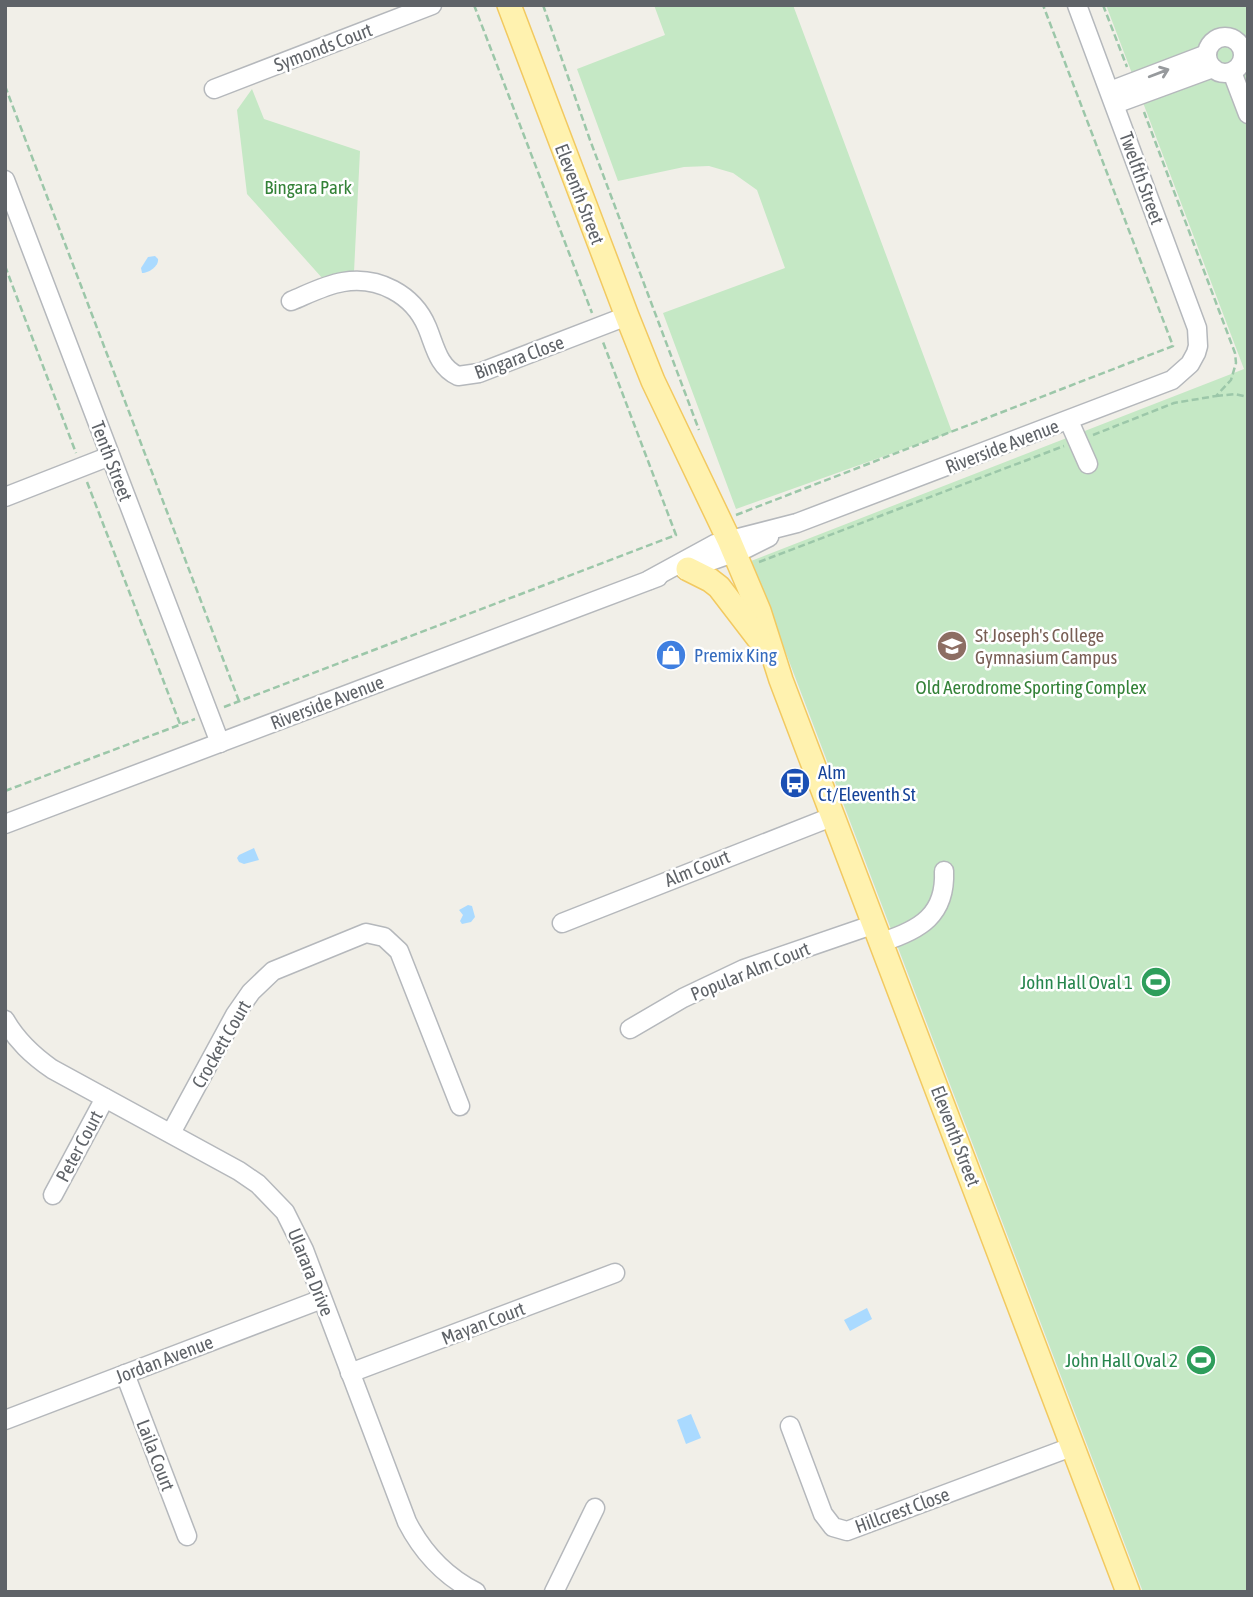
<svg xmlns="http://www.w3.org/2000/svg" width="1253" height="1597" viewBox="0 0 1253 1597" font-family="'Asap Condensed',sans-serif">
  <rect width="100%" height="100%" fill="#f1efe8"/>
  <g fill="#c5e8c5">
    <path d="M 654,5 L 793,5 L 952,432 L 736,509 L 663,313 L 785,268 L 757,190 L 733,173 L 709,166 L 684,167 L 618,181 L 577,69 L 665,35 Z"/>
    <path d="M 1106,5 L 1248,5 L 1248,1592 L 1143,1592 L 751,561 L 1244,369 Z"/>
    <path d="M 252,89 L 264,119 L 360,151 L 354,272 L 323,279 L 247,194 L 237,110 Z"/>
  </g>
  <g fill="#aadaff">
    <path d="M 155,256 L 158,259 C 159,266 149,273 142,273 L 141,268 L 148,257 Z"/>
    <path d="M 254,848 L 259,860 L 244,864 L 239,862 L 237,858 L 239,855 Z"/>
    <path d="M 468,905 L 472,906 L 475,917 L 471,922 L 462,924 L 460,921 L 463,915 L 459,910 Z"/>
    <path d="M 867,1308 L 872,1319 L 850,1331 L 844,1320 Z"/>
    <path d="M 691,1414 L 701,1438 L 686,1444 L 677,1420 Z"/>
  </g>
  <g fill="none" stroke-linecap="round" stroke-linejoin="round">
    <g stroke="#b5b8bc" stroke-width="21">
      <g id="minor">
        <circle cx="1225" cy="55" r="18"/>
        <path d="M 1232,72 L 1248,114"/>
        <path d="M 214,89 L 432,5"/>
        <path d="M 1110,91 L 1207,54"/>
        <path d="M 1115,104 L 1213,68"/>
        <path d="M 5,180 L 220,743"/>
        <path d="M 291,301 C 308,294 325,285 343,282 C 378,276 413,294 427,327 C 435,346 438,367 458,376 L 479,373 L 627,316"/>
        <path d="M 1069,421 L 1088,464"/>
        <path d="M 5,497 L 110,456"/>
        <path d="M 685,570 L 747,548 L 769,537"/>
        <path d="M 649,580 L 715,544 L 797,523 L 1172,380 L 1190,364 L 1196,353 L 1198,346 L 1197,328 L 1077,5"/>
        <path d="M 5,824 L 658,577"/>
        <path d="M 562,923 L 834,816"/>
        <path d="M 882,942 C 920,930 946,915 944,871"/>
        <path d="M 5,1020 C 17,1041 32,1055 52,1069 L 239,1171 L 258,1184 L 285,1212 L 304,1250 L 407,1522 C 423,1553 444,1576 476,1592"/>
        <path d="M 630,1029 L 683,998 L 744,969 L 875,924"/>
        <path d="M 171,1133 L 235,1015 L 251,992 L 273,971 L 366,933 L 384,937 L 399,951 L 460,1106"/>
        <path d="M 53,1195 L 105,1098"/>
        <path d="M 350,1373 L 615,1273"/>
        <path d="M 125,1374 L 187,1536"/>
        <path d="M 5,1420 L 322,1299"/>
        <path d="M 790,1426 L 823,1514 L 833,1527 L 847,1531 L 1074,1446"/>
        <path d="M 554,1592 L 595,1508"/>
      </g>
    </g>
    <g stroke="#f2c960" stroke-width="26">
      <g id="major">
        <path d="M 509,5 L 627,316 L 653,381 L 729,540 L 759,611 L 781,680 L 1128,1592"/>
        <path d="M 688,569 L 710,580 L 719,587 L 765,647"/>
      </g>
    </g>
    <g stroke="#9cc7a9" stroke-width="2.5" stroke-dasharray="7 3.5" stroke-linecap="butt">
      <path d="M 474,5 L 592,313"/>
      <path d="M 543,5 L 590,140 L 699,430"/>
      <path d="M 1103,5 L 1127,67"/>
      <path d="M 5,86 L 239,701"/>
      <path d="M 5,266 L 76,453"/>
      <path d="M 1216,396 L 1235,394 L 1248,397"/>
      <path d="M 1093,435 L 1174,403 L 1216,396 L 1231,380 L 1236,363 L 1235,353 L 1144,112"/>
      <path d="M 87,482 L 180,724"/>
      <path d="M 736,515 L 1173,346 L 1043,5"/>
      <path d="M 759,562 L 1064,446"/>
      <path d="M 224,707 L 676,535 L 603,342"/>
      <path d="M 5,791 L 195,719"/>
    </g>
    <use href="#minor" stroke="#fff" stroke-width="18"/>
    <use href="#major" stroke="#fff2af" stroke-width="23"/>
  </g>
  <defs><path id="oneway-shaft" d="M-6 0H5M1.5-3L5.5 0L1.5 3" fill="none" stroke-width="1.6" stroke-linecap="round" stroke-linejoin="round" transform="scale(1.75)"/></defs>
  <use stroke="#979a9d" href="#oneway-shaft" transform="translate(1159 73) rotate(-21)"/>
  <defs>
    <g id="school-disc" transform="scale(1.575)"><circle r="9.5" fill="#8d6e63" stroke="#fff"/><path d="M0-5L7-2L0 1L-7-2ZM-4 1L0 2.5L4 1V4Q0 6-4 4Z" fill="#fff"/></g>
    <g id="shop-disc" transform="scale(1.575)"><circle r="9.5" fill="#3f7fe0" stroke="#fff"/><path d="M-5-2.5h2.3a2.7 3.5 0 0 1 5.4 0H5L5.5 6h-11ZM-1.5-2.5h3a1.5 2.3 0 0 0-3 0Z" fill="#fff"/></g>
    <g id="bus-disc" transform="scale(1.575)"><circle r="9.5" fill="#1a4fb4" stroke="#fff"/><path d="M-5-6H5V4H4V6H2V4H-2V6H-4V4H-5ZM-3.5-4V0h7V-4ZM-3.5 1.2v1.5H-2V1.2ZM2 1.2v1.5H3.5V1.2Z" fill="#fff"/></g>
    <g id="stadium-disc" transform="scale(1.575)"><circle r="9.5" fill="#2e9e5b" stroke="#fff"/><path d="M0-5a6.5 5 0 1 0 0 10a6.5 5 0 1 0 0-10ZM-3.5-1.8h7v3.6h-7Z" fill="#fff"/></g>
  </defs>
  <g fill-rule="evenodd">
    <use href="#school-disc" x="952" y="646"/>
    <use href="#shop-disc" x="671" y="655"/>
    <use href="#bus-disc" x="795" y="783"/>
    <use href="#stadium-disc" x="1156" y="982"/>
    <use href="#stadium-disc" x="1201" y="1360"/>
  </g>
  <g text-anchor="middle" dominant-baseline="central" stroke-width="5" stroke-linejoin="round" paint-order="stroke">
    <g font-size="19" fill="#5f6368" stroke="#fff">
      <text transform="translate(323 47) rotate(-21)">Symonds Court</text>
      <text transform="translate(1142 178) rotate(70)">Twelfth Street</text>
      <text transform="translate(580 194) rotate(69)">Eleventh Street</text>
      <text transform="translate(519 357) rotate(-20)">Bingara Close</text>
      <text transform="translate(1002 446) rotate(-21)">Riverside Avenue</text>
      <text transform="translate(112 461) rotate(69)">Tenth Street</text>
      <text transform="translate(327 702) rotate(-21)">Riverside Avenue</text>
      <text transform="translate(697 868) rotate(-22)">Alm Court</text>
      <text transform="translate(750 971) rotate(-22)">Popular Alm Court</text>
      <text transform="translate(221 1044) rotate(-60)">Crockett Court</text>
      <text transform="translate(956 1136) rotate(69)">Eleventh Street</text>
      <text transform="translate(79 1146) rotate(-62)">Peter Court</text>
      <text transform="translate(311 1272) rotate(68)">Ularara Drive</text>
      <text transform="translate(483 1323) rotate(-21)">Mayan Court</text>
      <text transform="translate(164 1359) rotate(-21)">Jordan Avenue</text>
      <text transform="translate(156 1455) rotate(69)">Laila Court</text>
      <text transform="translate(902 1510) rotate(-20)">Hillcrest Close</text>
    </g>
    <g font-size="19" fill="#348238" stroke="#fff">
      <text x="308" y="187">Bingara Park</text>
      <text x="1031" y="687">Old Aerodrome Sporting Complex</text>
    </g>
    <g font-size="19" fill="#785e54" stroke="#fff" text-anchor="start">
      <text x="975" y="635">St Joseph's College<tspan x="975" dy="22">Gymnasium Campus</tspan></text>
    </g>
    <g font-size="19" fill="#366cbe" stroke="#fff" text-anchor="start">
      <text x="694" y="655">Premix King</text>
    </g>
    <g font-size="19" fill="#164399" stroke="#fff" text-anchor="start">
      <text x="818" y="772">Alm<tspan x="818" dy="22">Ct/Eleventh St</tspan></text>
    </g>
    <g font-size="19" fill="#27864d" stroke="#fff" text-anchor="end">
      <text x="1133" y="982">John Hall Oval 1</text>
      <text x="1178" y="1360">John Hall Oval 2</text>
    </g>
  </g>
  <rect width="1253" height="1597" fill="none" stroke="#5f6368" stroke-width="14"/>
</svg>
